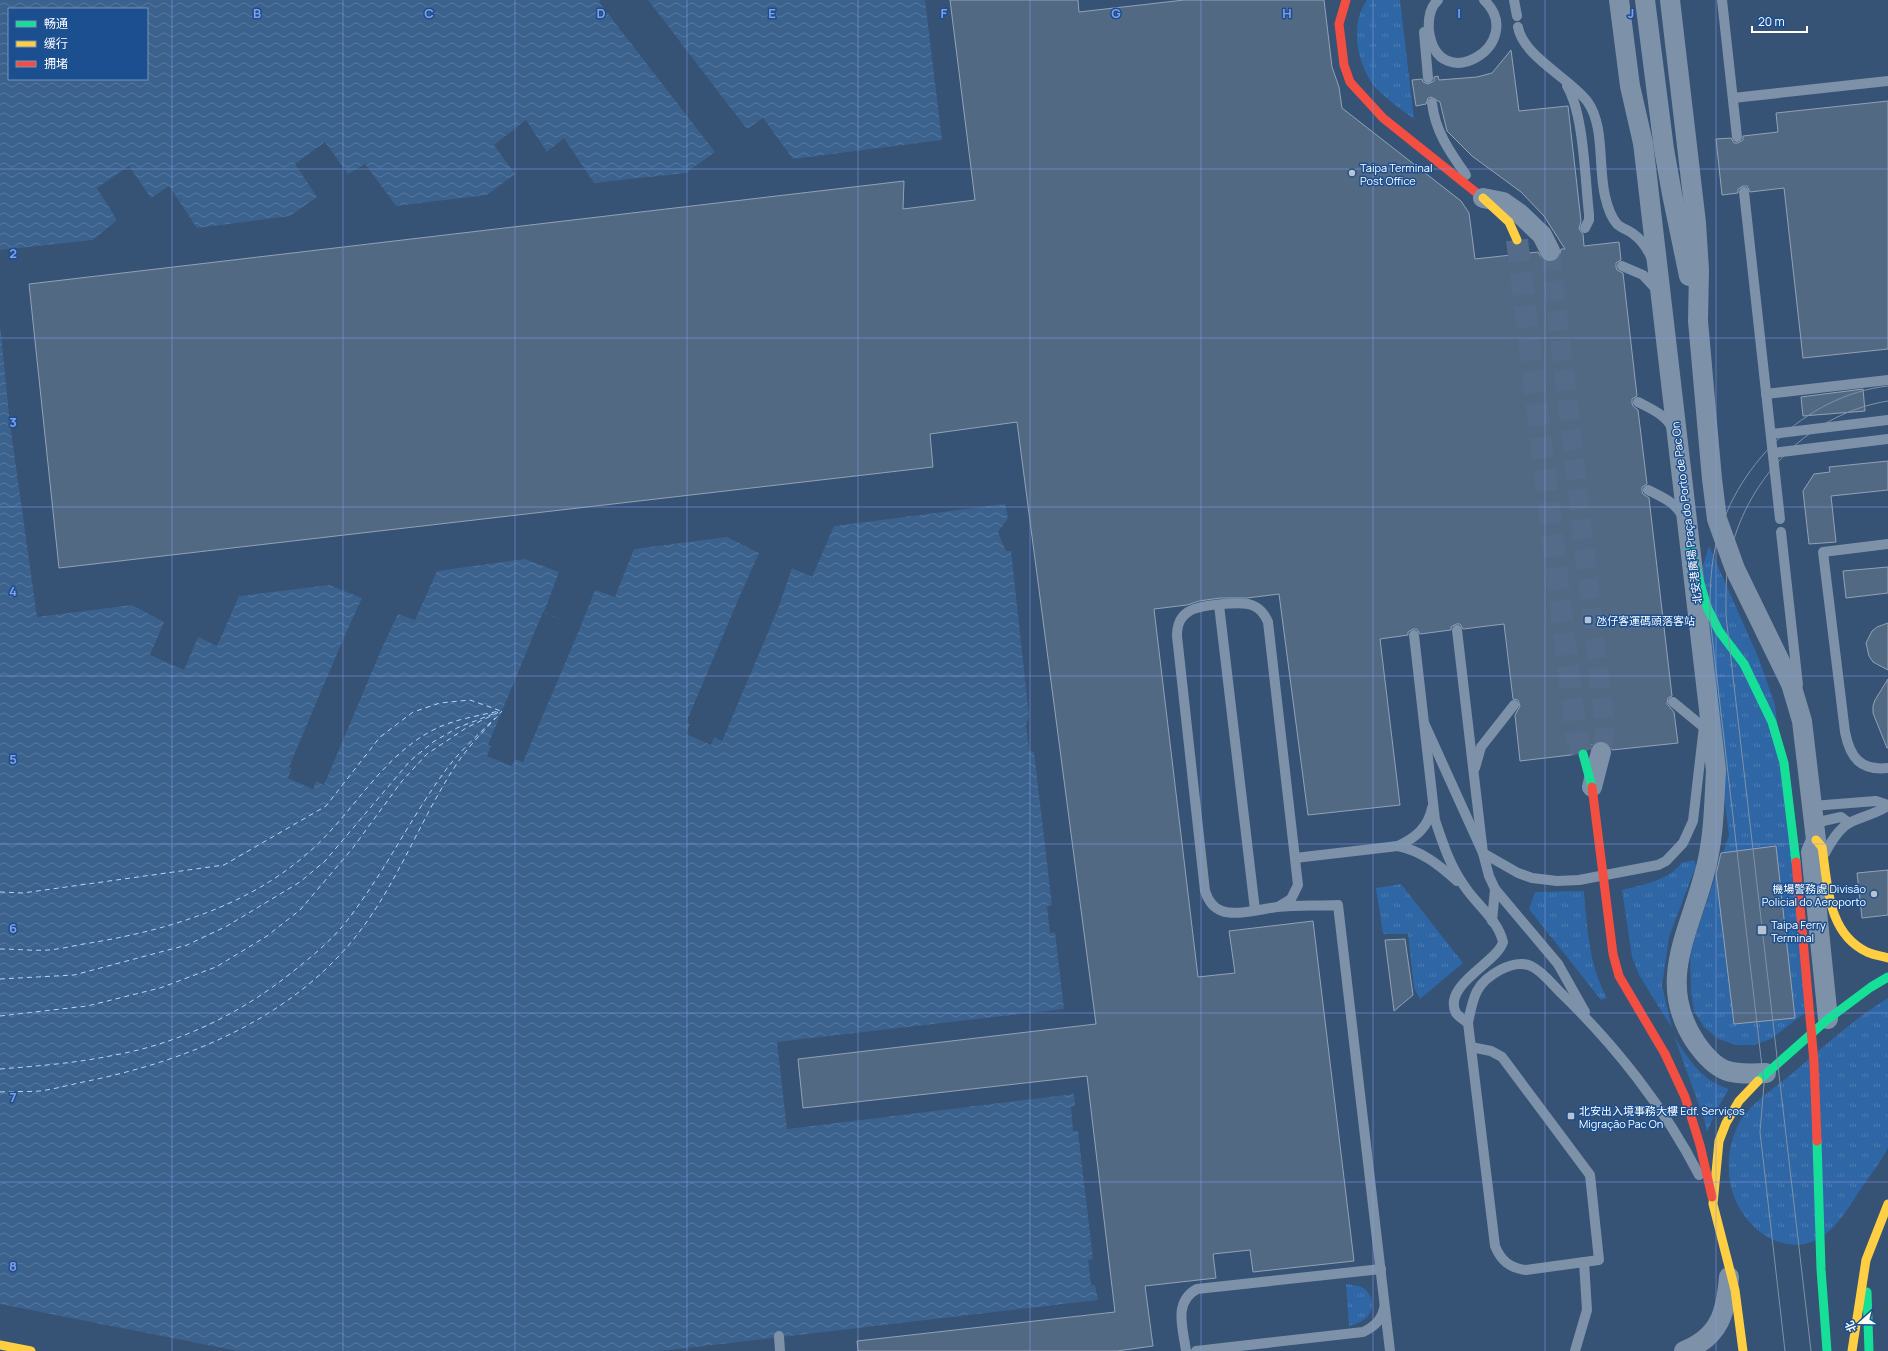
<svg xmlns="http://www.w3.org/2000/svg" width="1888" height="1351" viewBox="0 0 1888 1351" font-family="Manrope,'Noto Sans SC',sans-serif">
  <defs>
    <pattern id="grass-tufts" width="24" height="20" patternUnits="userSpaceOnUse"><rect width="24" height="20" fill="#2f66a5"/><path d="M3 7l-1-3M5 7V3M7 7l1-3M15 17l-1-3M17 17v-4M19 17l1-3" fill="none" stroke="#4e7db2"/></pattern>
    <pattern id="water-waves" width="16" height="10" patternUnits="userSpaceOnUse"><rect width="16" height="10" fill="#3b618d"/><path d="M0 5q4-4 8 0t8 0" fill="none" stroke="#58799e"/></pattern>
  </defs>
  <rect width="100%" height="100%" fill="#365274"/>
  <g fill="url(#grass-tufts)">
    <path d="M 1367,0 L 1400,0 L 1414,119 C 1401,109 1386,99 1375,87 C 1357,65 1349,24 1367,0 Z"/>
    <path d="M 1709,546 L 1759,659 L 1775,705 L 1810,1009 L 1771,1039 L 1754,1045 L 1736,1045 L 1718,1039 L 1704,1027 L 1694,1011 L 1691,993 L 1690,952 L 1729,835 L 1699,596 L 1703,565 Z"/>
    <path d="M 1694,860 L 1696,866 L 1669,937 L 1662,986 L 1672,1028 L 1639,975 L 1632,957 L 1622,890 C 1639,886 1672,879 1681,863 Z"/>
    <path d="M 1401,884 L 1463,963 L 1420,999 L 1414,988 L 1408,934 L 1383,934 L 1376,888 Z"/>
    <path d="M 1584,891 C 1587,928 1589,965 1607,998 L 1601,1000 L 1529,909 L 1535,892 Z"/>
    <path d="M 1888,998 C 1888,1034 1888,1069 1888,1105 C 1888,1117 1888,1136 1888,1147 C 1886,1155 1864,1184 1858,1193 C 1848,1208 1839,1225 1824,1235 C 1787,1262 1743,1229 1732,1191 C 1726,1169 1728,1146 1738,1125 C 1748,1105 1772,1090 1789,1076 C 1821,1049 1852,1020 1888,998 Z"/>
    <path d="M 1674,1036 C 1688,1059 1702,1081 1729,1089 L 1716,1111 L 1707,1132 L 1704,1119 Z"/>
    <path d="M 1346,1284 C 1350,1285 1355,1285 1359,1286 C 1372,1290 1377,1308 1367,1317 C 1362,1322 1356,1324 1349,1326 Z"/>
  </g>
  <g fill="url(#water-waves)" fill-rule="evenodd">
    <path d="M 0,0 L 925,0 L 942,140 L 793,159 L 763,118 L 747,129 L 723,98 L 691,121 L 715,152 L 686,173 L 594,183 L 564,138 L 547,152 L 526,120 L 494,145 L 515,174 L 487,195 L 396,206 L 365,164 L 348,174 L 325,142 L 295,164 L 317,197 L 290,216 L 197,228 L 169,186 L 151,198 L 129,166 L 97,188 L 117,220 L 93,240 L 0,250 ZM 9,9 L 147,9 L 147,79 L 9,79 Z"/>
    <path d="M 0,324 L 10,424 L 37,617 L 132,605 L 164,622 L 150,655 L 184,670 L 198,637 L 217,646 L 239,596 L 329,585 L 362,598 L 345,635 L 381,650 L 398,614 L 415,620 L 437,571 L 525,559 L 559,572 L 544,612 L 580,628 L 595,590 L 615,597 L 634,549 L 727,537 L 759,553 L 742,591 L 779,606 L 792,568 L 812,577 L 834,526 L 1005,504 L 1008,518 L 998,532 L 1006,551 L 1011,551 L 1029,716 L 1026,725 L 1029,751 L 1034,752 L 1052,905 L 1047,906 L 1050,933 L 1055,932 L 1064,1009 L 777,1042 L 787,1129 L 1074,1094 L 1075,1106 L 1071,1107 L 1073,1131 L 1078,1131 L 1093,1259 L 1088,1260 L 1091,1285 L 1095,1285 L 1098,1300 L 661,1351 L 238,1351 L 0,1304 Z"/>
  </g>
  <g fill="#365274">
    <path d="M 601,0 L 648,0 L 723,98 L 691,121 L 599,2 Z"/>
    <path d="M 742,591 L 779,606 L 722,741 L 714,737 L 711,745 L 686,734 L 690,724 L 686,723 Z"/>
    <path d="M 543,612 L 580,628 L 523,762 L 515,759 L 512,766 L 487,756 L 491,746 L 488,745 Z"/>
    <path d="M 345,635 L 381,650 L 324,785 L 316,781 L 313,789 L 288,778 L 292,768 L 289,767 Z"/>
  </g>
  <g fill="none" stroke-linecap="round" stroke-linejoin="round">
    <g stroke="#b5d3f5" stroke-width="1" stroke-dasharray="5 4" stroke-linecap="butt">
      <path d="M 0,892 L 23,893 L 224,865 L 326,806 L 380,737 L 413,712 L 440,703 L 470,700 L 501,711"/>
      <path d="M 0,949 C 16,949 33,951 48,950 C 62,949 76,945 90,943 C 168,930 248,906 308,853 C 353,814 381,756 435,729 C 455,719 478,716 499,711"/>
      <path d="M 0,979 L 74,975 L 187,945 L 227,926 L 300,882 L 325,861 L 410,761 L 433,742 L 457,728 L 498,712"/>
      <path d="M 0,1016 L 87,1006 L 160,988 L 216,967 L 267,936 L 300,910 L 352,849 L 402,781 L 427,754 L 466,728 L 501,711"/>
      <path d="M 0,1069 C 38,1066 77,1063 115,1055 C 181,1043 244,1012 296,969 C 315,954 334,938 349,918 C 386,870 412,815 448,767 C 461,750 479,734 495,718"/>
      <path d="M 0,1092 C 13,1091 27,1092 40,1091 C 55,1089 69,1085 83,1082 C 188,1061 294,1018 360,931 C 399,880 421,818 456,765 C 469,745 487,728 502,711"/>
    </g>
  </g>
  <g fill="#526984" stroke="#92a2b6">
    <path d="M 950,0 L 1078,0 L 1079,12 L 1184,0 L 1324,0 L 1332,67 L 1339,87 L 1342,108 L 1461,201 L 1469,213 L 1475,259 L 1538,252 L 1543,260 L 1550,262 L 1555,261 L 1559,258 L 1561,249 L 1565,249 L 1544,216 L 1521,192 L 1472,156 L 1447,131 L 1440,102 L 1431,97 L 1428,98 L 1426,104 L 1416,106 L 1412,80 L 1422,79 L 1423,82 L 1428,84 L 1434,81 L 1434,77 L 1438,76 L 1439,80 L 1477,77 L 1492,73 L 1511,50 L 1519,111 L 1568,106 L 1581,221 L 1579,229 L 1583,234 L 1584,246 L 1619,242 L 1621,260 L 1616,263 L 1616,267 L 1617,270 L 1623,273 L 1637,396 L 1632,399 L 1632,403 L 1633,406 L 1638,410 L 1647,484 L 1642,487 L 1642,491 L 1643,494 L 1649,498 L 1672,696 L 1668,698 L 1667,704 L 1674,712 L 1678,743 L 1612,750 L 1609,744 L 1604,741 L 1598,741 L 1592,745 L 1587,742 L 1580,742 L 1574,746 L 1571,755 L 1520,761 L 1515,715 L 1520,706 L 1518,700 L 1513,699 L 1504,624 L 1463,629 L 1460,624 L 1456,624 L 1451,627 L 1451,630 L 1420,634 L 1417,629 L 1413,629 L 1408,632 L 1408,635 L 1380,639 L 1400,805 L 1308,815 L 1279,594 L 1247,598 L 1220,598 L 1199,601 L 1187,605 L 1154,609 L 1198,977 L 1235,973 L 1229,931 L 1313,921 L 1354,1261 L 1253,1272 L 1250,1250 L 1213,1254 L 1216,1278 L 1145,1286 L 1153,1346 L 1117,1351 L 858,1351 L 857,1341 L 1115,1312 L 1087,1076 L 803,1108 L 798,1059 L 1096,1024 L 1017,422 L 930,434 L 933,467 L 59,568 L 29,284 L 904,181 L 903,209 L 975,200 Z"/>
    <path d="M 1888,101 L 1888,349 L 1803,358 L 1784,188 L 1750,192 L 1747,186 L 1743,186 L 1738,189 L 1738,193 L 1722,195 L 1716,139 L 1731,138 L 1734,143 L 1738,143 L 1743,140 L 1743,136 L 1778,132 L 1776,113 Z"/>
    <path d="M 1863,389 L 1865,411 L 1803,416 L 1801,397 Z"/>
    <path d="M 1888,461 L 1888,490 L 1831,496 L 1836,542 L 1809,544 L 1803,491 L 1814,474 L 1830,472 L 1829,467 Z"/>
    <path d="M 1888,567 L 1888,593 L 1846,598 L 1843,571 Z"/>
    <path d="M 1888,623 L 1888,670 L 1873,662 L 1869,656 L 1866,643 L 1872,631 L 1877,627 Z"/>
    <path d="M 1888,679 L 1888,748 L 1887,748 L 1873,713 L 1873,706 L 1875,700 Z"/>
    <path d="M 1776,846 L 1795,1018 L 1734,1024 L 1716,874 L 1721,853 Z"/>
    <path d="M 1888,870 L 1888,915 L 1862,918 L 1857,873 Z"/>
    <path d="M 1405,939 L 1413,995 L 1394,1011 L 1385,940 Z"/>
  </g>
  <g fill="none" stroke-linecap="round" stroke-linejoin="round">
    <path stroke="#546c89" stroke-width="20" stroke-dasharray="20 10" stroke-linecap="butt" d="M 1550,251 L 1604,720 L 1605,731 L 1601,752"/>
    <path stroke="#546c89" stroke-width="22" stroke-dasharray="22 11" stroke-linecap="butt" d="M 1517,240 L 1576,734 L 1583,754"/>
    <g stroke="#7d92a8" stroke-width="10">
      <path d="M 1438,0 C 1429,8 1428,19 1429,31 C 1438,99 1529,43 1484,0"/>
      <path d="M 1514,0 L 1517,16"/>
      <path d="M 1722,0 L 1737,137"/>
      <path d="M 1518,27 C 1523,56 1568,77 1587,101 C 1605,125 1598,167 1605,196 C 1607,205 1611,217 1617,224 C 1621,228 1628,230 1632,233 C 1641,239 1647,248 1651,257"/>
      <path d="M 1424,32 L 1428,78"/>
      <path d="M 1567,86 C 1584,114 1585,180 1589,214 L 1589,220 L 1585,228"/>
      <path d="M 1733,98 L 1888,81"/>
      <path d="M 1432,103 C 1435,131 1450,152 1466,175"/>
      <path d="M 1744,192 L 1780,519"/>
      <path d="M 1622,266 L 1643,275 L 1657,290"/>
      <path d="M 1766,394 L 1888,380"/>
      <path d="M 1638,402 C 1651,409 1667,415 1673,430"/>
      <path d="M 1771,434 L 1888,420"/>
      <path d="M 1773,453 L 1888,439"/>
      <path d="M 1648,490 C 1662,497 1677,503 1683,518"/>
      <path d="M 1781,532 L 1798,685"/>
      <path d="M 1888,544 L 1823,552 L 1845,732 C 1850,757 1860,771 1888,768"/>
      <path d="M 1219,605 L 1255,910"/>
      <path d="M 1457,630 L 1483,853 L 1489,876 L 1495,889 L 1558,964 L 1585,1012"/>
      <path d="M 1414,635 L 1435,820 C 1443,844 1450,866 1465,887 C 1477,905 1498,920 1503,942 C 1497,963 1442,985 1456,1013 C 1459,1017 1464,1020 1468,1023"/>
      <path d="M 1673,702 L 1707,730"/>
      <path d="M 1425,725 L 1483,853 L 1518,873 L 1532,878 L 1557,881 L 1579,880 L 1658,865 L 1666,861 L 1683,843 L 1693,821 L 1704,726"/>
      <path d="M 1475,768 L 1481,747 L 1514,705"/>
      <path d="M 1812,806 L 1876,801 L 1888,805"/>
      <path d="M 1814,823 L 1841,817 L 1849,823"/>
      <path d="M 1398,846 C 1422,851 1439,865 1457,881"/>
      <path d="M 1825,853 C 1831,842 1839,828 1851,822 C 1863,816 1876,814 1888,806"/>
      <path d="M 1295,858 L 1398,846 C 1415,838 1428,828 1432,808"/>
      <path d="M 1278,907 L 1291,899 L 1298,885 L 1268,622 C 1265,615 1261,609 1254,606 C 1244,600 1197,605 1188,612 C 1179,618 1177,626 1177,636 L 1205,891 C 1208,900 1213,908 1222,911 C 1236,916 1262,909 1277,907 C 1297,905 1318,906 1338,905 L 1390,1351"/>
      <path d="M 1492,921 L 1495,889"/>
      <path d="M 1471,1047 L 1491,1051 L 1502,1057 L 1590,1175 L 1599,1260 L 1526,1270 C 1510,1268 1501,1261 1495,1246 L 1468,1023 C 1470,1013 1472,1001 1477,991 C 1485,976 1513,958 1531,966 C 1542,971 1552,984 1560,992 C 1614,1044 1665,1108 1699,1175"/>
      <path d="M 779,1336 L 780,1351"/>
      <path d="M 1186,1351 C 1183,1328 1173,1302 1197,1289 L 1381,1269"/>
      <path d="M 1196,1351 L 1363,1332 C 1374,1327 1382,1320 1384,1308"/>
      <path d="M 1575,1351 L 1587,1310 L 1584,1262"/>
    </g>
    <g stroke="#7d92a8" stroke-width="20">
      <path d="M 1619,0 L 1630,86 L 1643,143 L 1646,168 L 1716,770 C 1714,805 1714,841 1704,875 C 1688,935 1656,984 1696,1043 C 1718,1074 1730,1075 1766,1073"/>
      <path d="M 1645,0 L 1664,149 L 1672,194 L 1689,276"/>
      <path d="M 1670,0 L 1696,223 L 1699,270 L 1698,321 L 1712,479 L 1717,519 L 1735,569 L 1791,684 L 1802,721 L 1816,840 L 1811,852 L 1828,1019"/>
      <path d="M 1592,787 L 1601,752"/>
      <path d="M 1684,1351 C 1720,1337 1726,1312 1729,1277"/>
    </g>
    <g stroke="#16e098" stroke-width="9">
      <path d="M 1690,549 L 1707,607 L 1719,631 L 1744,664"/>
      <path d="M 1583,754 L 1592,787"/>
      <path d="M 1758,1081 L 1828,1019 L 1871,987 L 1888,977"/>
      <path d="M 1867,1292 L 1869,1351"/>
    </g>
    <g stroke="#ffcf43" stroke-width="9">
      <path d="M 1816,840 L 1822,847 C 1828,885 1827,933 1867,952 C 1874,955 1881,956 1888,958"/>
      <path d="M 0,1345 L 31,1351"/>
      <path d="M 1743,1351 L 1735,1290 L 1713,1204 L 1719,1141 L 1726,1123 L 1739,1101 L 1758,1081"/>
    </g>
    <g stroke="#f24e42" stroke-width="9">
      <path d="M 1346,0 L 1339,24 L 1344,65 L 1350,82 L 1383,118 L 1483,198"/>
      <path d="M 1665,1054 L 1685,1097 L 1700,1145 L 1712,1197"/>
    </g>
    <g stroke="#7e92a7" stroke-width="1">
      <path d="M 1785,1351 L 1760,1132 L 1764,1084 L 1710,618 C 1710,595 1710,572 1715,549 C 1732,468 1805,395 1888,386"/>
      <path d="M 1811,1351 L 1726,616 C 1726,594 1725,572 1731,550 C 1749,476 1811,413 1888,401"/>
    </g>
    <path stroke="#7d92a8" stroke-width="20" d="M 1483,198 L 1503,202 L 1520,214 L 1542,235 L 1550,251"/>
    <g stroke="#16e098" stroke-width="9">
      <path d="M 1744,664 L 1772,722 L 1784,763 L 1796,862"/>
      <path d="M 1817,1141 L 1821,1269 L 1827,1351"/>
    </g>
    <g stroke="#ffcf43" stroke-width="9">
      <path d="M 1483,198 L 1509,222 L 1517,240"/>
      <path d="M 1852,1351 L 1866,1260 L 1888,1204"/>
    </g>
    <g stroke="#f24e42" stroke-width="9">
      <path d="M 1592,787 L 1613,954 L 1619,976 L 1665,1054"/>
      <path d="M 1796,862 L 1814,1062 L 1817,1141"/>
    </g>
  </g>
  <path fill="none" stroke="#839eea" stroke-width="1" stroke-opacity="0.55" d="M 172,0 L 172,1351M 343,0 L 343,1351M 515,0 L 515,1351M 687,0 L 687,1351M 858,0 L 858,1351M 1030,0 L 1030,1351M 1201,0 L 1201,1351M 1373,0 L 1373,1351M 1545,0 L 1545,1351M 1716,0 L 1716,1351M 0,169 L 1888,169M 0,338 L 1888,338M 0,507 L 1888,507M 0,676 L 1888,676M 0,844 L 1888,844M 0,1013 L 1888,1013M 0,1182 L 1888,1182"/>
  <g fill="#b9c2ce" stroke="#1b4f8f" stroke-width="1.5">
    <circle cx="1352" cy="173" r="4"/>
    <rect x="1584" y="616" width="8" height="8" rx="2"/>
    <circle cx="1874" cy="894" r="4"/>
    <rect x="1757" y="925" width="10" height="10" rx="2"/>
    <rect x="1567" y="1112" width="8" height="8" rx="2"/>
  </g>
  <g text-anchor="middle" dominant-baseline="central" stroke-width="3" stroke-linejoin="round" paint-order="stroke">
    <g font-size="11" fill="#fff" stroke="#1b4f8f" text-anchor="start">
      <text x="1360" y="167">Taipa Terminal<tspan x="1360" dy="13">Post Office</tspan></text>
      <text x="1596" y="620">氹仔客運碼頭落客站</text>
      <text x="1866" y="888" text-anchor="end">機場警務處 Divisão<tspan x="1866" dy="13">Policial do Aeroporto</tspan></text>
      <text x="1771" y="924">Taipa Ferry<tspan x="1771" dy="13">Terminal</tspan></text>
      <text x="1579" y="1110">北安出入境事務大樓 Edf. Serviços<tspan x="1579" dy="13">Migração Pac On</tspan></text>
    </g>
    <g font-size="11" fill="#fff" stroke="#1b4f8f">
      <text transform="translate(1686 513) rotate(-97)">北安港廣場 Praça do Porto de Pac On</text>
    </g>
  </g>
  <g font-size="13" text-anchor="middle" font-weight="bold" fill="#839eea" stroke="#1b4f8f" stroke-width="3" stroke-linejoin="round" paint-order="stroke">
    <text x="257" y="18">B</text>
    <text x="429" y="18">C</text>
    <text x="601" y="18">D</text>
    <text x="772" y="18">E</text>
    <text x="944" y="18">F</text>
    <text x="1116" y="18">G</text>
    <text x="1287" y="18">H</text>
    <text x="1459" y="18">I</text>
    <text x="1631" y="18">J</text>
    <text x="13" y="258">2</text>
    <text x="13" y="427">3</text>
    <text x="13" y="596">4</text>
    <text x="13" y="764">5</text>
    <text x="13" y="933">6</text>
    <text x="13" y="1102">7</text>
    <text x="13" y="1271">8</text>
  </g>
  <rect x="8" y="8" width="140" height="72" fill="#1b4f8f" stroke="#7695bc"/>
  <rect x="16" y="21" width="20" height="6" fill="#16e098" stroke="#7695bc"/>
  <text x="44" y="28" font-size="12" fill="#ffffff">畅通</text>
  <rect x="16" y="41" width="20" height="6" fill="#ffcf43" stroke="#7695bc"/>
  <text x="44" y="48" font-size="12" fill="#ffffff">缓行</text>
  <rect x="16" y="61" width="20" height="6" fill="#f24e42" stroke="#7695bc"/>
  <text x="44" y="68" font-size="12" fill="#ffffff">拥堵</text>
  <g transform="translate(1860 1323) rotate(249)" stroke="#1b4f8f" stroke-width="3" paint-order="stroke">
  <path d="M0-3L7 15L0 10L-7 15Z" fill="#ffffff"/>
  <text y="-6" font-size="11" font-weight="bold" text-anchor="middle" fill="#ffffff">北</text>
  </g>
  <path d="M1752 26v6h55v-6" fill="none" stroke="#ffffff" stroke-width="2"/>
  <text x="1758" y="26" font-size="12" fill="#ffffff" stroke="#1b4f8f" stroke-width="3" paint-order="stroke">20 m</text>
</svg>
